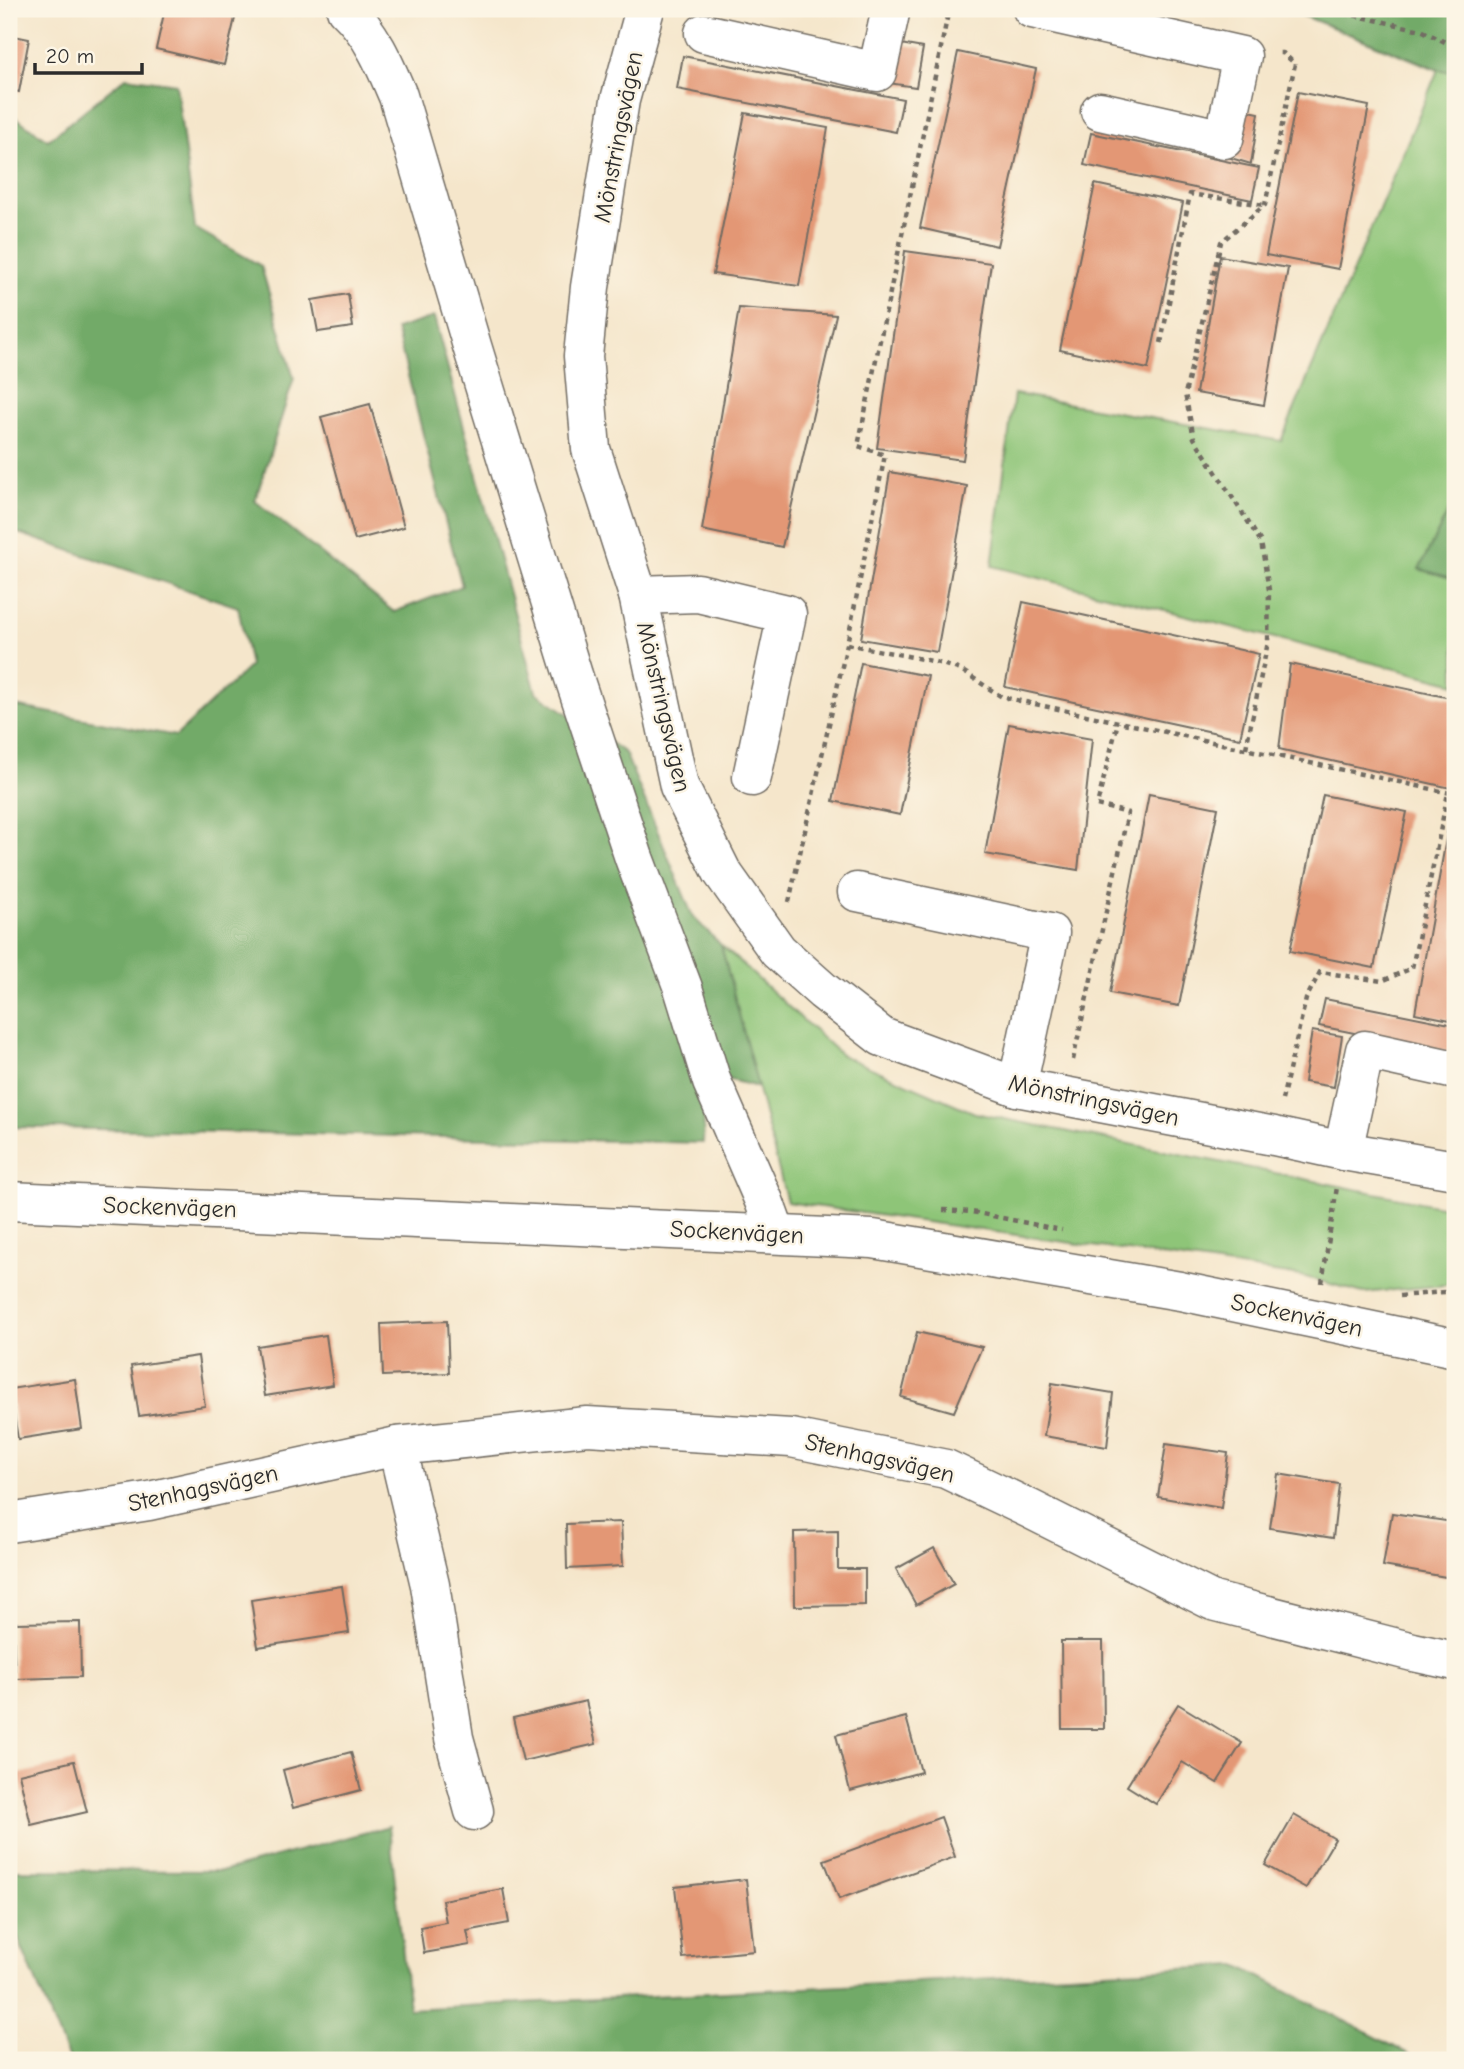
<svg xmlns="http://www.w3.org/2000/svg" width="1464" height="2069" viewBox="0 0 1464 2069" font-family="'Comic Neue',sans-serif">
  <rect width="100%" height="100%" fill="#fcf5e5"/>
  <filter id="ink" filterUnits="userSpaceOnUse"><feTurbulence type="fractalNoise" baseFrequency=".0143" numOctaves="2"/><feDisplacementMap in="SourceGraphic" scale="14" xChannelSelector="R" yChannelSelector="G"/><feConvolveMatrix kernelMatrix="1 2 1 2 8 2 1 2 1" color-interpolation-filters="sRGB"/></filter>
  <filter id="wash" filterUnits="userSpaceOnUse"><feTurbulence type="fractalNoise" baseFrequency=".00686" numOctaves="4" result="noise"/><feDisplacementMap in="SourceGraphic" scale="28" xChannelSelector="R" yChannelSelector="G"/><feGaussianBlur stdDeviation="1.57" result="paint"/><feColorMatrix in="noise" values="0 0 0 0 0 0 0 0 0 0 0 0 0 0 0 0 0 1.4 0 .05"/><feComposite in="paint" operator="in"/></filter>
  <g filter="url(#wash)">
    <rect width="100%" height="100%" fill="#f5e6cb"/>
    <g fill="#8ec578" stroke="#5c7852" stroke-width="2">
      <path d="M 1287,9 L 1455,9 L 1455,499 L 1419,569 L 1455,579 L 1455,684 L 992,566 L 1014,394 L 1281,441 L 1438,70 Z"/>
      <path d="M 721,945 L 841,1055 L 975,1113 L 1455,1209 L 1455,1284 L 1363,1293 L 1302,1276 L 787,1202 Z"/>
    </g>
    <g fill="#72aa68" stroke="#4e6a4a" stroke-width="2">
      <path d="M 1287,9 L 1455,9 L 1455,73 L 1438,69 Z"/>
      <path d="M 126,77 L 176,84 L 195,228 L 261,266 L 294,378 L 255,501 L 394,612 L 462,586 L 396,329 L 434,317 L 536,692 L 625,753 L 693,917 L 721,945 L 758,1087 L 706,1074 L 703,1143 L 9,1127 L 9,705 L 176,736 L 250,666 L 238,607 L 9,530 L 9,113 L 48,140 Z"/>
      <path d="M 1455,499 L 1455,579 L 1419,569 Z"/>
      <path d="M 389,1826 L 409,2009 L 1237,1965 L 1420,2060 L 69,2060 L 9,1917 L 9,1870 L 224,1871 Z"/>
    </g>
    <g id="blocks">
      <g fill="#e39774">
        <path d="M 165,9 L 199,9 L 235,18 L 224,65 L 156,49 Z"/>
        <path d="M 9,35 L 29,39 L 19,92 L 9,90 Z"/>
        <path d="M 895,43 L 923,48 L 916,87 L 888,83 Z"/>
        <path d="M 958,52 L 1036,69 L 997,246 L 920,228 Z"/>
        <path d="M 683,56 L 903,99 L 896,132 L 677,89 Z"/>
        <path d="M 1298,92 L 1369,106 L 1338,269 L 1266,255 Z"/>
        <path d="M 1234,108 L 1259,113 L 1251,164 L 1224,156 Z"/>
        <path d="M 745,113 L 828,128 L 799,286 L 713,274 Z"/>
        <path d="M 1091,133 L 1259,168 L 1252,200 L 1084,165 Z"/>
        <path d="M 1095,184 L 1183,203 L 1148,369 L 1060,350 Z"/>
        <path d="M 905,251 L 991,263 L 963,460 L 877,448 Z"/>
        <path d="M 1220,256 L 1288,268 L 1264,405 L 1196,393 Z"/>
        <path d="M 348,294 L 353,327 L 318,332 L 312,300 Z"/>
        <path d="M 739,308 L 836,315 L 782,547 L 702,530 Z"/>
        <path d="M 370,404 L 404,527 L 355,540 L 321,417 Z"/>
        <path d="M 890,472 L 967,486 L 937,652 L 861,639 Z"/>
        <path d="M 1023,602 L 1259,654 L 1240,738 L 1005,687 Z"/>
        <path d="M 861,663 L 928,676 L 900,815 L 833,801 Z"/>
        <path d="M 1290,664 L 1455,699 L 1455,789 L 1279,749 Z"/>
        <path d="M 1009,724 L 1092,739 L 1078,870 L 985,854 Z"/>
        <path d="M 1149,794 L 1218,808 L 1179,1006 L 1110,993 Z"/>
        <path d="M 1323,795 L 1407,812 L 1374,968 L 1290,951 Z"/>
        <path d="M 1448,828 L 1455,829 L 1455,1021 L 1415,1013 Z"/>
        <path d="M 1325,999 L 1455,1025 L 1455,1053 L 1319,1026 Z"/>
        <path d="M 1312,1031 L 1342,1036 L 1334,1087 L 1304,1082 Z"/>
        <path d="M 447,1321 L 449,1373 L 383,1376 L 381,1324 Z"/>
        <path d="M 917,1332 L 982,1347 L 954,1412 L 901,1397 Z"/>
        <path d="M 326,1335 L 333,1385 L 265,1396 L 257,1346 Z"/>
        <path d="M 198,1356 L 205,1406 L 139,1416 L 131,1366 Z"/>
        <path d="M 75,1379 L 82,1429 L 18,1439 L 10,1389 Z"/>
        <path d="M 1052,1383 L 1113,1393 L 1107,1447 L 1044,1436 Z"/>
        <path d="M 1166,1444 L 1228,1453 L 1221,1508 L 1158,1497 Z"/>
        <path d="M 1278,1474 L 1339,1484 L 1333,1538 L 1270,1528 Z"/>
        <path d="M 1392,1513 L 1453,1522 L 1446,1577 L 1383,1566 Z"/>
        <path d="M 621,1522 L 623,1566 L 567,1569 L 566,1524 Z"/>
        <path d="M 838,1531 L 838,1569 L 865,1569 L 865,1605 L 795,1606 L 794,1532 Z"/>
        <path d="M 934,1548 L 954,1584 L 916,1605 L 896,1569 Z"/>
        <path d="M 342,1586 L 349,1633 L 258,1647 L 251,1600 Z"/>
        <path d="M 80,1622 L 81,1677 L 15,1679 L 13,1623 Z"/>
        <path d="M 1061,1641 L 1103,1641 L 1104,1729 L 1062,1729 Z"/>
        <path d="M 586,1701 L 596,1744 L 523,1761 L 513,1718 Z"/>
        <path d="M 1178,1704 L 1242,1743 L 1217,1783 L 1182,1762 L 1156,1804 L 1127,1786 Z"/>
        <path d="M 906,1717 L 921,1772 L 850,1791 L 836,1735 Z"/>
        <path d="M 351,1752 L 361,1790 L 293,1808 L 283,1770 Z"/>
        <path d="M 74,1761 L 87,1812 L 31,1825 L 19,1774 Z"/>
        <path d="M 1294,1815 L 1335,1839 L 1306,1888 L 1265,1865 Z"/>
        <path d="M 941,1817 L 955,1857 L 839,1899 L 824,1860 Z"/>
        <path d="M 746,1879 L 754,1951 L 683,1958 L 675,1887 Z"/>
        <path d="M 503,1889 L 509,1923 L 467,1931 L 470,1945 L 424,1953 L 420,1927 L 446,1922 L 442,1900 Z"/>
      </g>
    </g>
  </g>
  <g filter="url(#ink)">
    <use href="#blocks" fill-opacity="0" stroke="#726c63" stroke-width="2"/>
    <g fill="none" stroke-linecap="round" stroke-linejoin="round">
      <g stroke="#726c63" stroke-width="41">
        <g id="minor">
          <path d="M 346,9 C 371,32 385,65 398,96 L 472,346 L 573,675 L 634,858 L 683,988 L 712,1082 L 764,1201 L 776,1234"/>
          <path d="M 645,9 L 620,100 L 590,287 L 583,356 L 591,449 L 638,595 L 679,786 L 722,872 L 778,951 L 823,991 L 882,1037 L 1017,1087 L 1274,1136 L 1343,1151 L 1455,1170"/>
          <path d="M 1032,9 L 1242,56 L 1224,139 L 1100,111"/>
          <path d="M 704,33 L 877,72 L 891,9"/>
          <path d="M 638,595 L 698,593 L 787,614 L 752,777"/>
          <path d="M 857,892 L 1050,933 L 1017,1087"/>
          <path d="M 1343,1151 L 1365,1050 L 1455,1070"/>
          <path d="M 9,1201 L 873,1239 L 1180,1291 L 1455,1348"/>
          <path d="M 397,1446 L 430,1585 L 454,1738 L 474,1811"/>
          <path d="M 9,1523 L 149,1501 L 397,1446 L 587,1426 L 791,1438 L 946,1469 L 1030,1509 L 1213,1601 L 1413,1652 L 1455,1661"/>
        </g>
      </g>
      <g stroke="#726c63" stroke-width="4.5" stroke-dasharray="5 5" stroke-linecap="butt">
        <path d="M 1325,9 L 1421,30 L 1455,47"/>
        <path d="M 1161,343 L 1190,194 L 1264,205"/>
        <path d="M 847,644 L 932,661 L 961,670 L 1002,697 L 1455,794"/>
        <path d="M 1246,748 L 1268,642 L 1269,590 L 1261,542 L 1194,438 L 1185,394 L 1221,242 L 1265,205 L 1295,64 L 1283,53 L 1278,53"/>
        <path d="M 789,902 L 847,644 L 885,455 L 858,446 L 949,9"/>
        <path d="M 1073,1060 L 1128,813 L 1097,805 L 1118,722"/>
        <path d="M 1282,1100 L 1306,999 L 1320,972 L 1382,981 L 1412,968 L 1448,793"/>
        <path d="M 943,1210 L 972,1212 L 1062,1230"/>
        <path d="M 1322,1283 L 1337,1187"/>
        <path d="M 1400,1296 L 1455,1291"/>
      </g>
      <use href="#minor" stroke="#fff" stroke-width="38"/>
    </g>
  </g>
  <g text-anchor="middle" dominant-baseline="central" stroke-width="5" stroke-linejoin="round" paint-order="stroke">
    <g font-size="24" fill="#2b2b2b" stroke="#fcf5e5">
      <text transform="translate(618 137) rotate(-79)">Mönstringsvägen</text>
      <text transform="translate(664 707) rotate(77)">Mönstringsvägen</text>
      <text transform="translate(1094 1100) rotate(12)">Mönstringsvägen</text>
      <text transform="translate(170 1207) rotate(2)">Sockenvägen</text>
      <text transform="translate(737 1232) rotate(3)">Sockenvägen</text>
      <text transform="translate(1297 1315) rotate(12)">Sockenvägen</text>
      <text transform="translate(880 1458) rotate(13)">Stenhagsvägen</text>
      <text transform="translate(203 1488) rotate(-12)">Stenhagsvägen</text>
    </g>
  </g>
  <rect width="1464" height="2069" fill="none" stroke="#fcf5e5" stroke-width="35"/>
  <path d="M35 63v10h107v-10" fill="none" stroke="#2b2b2b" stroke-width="3.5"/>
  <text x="46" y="63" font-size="21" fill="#2b2b2b" stroke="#fcf5e5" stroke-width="5" paint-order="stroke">20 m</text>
</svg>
